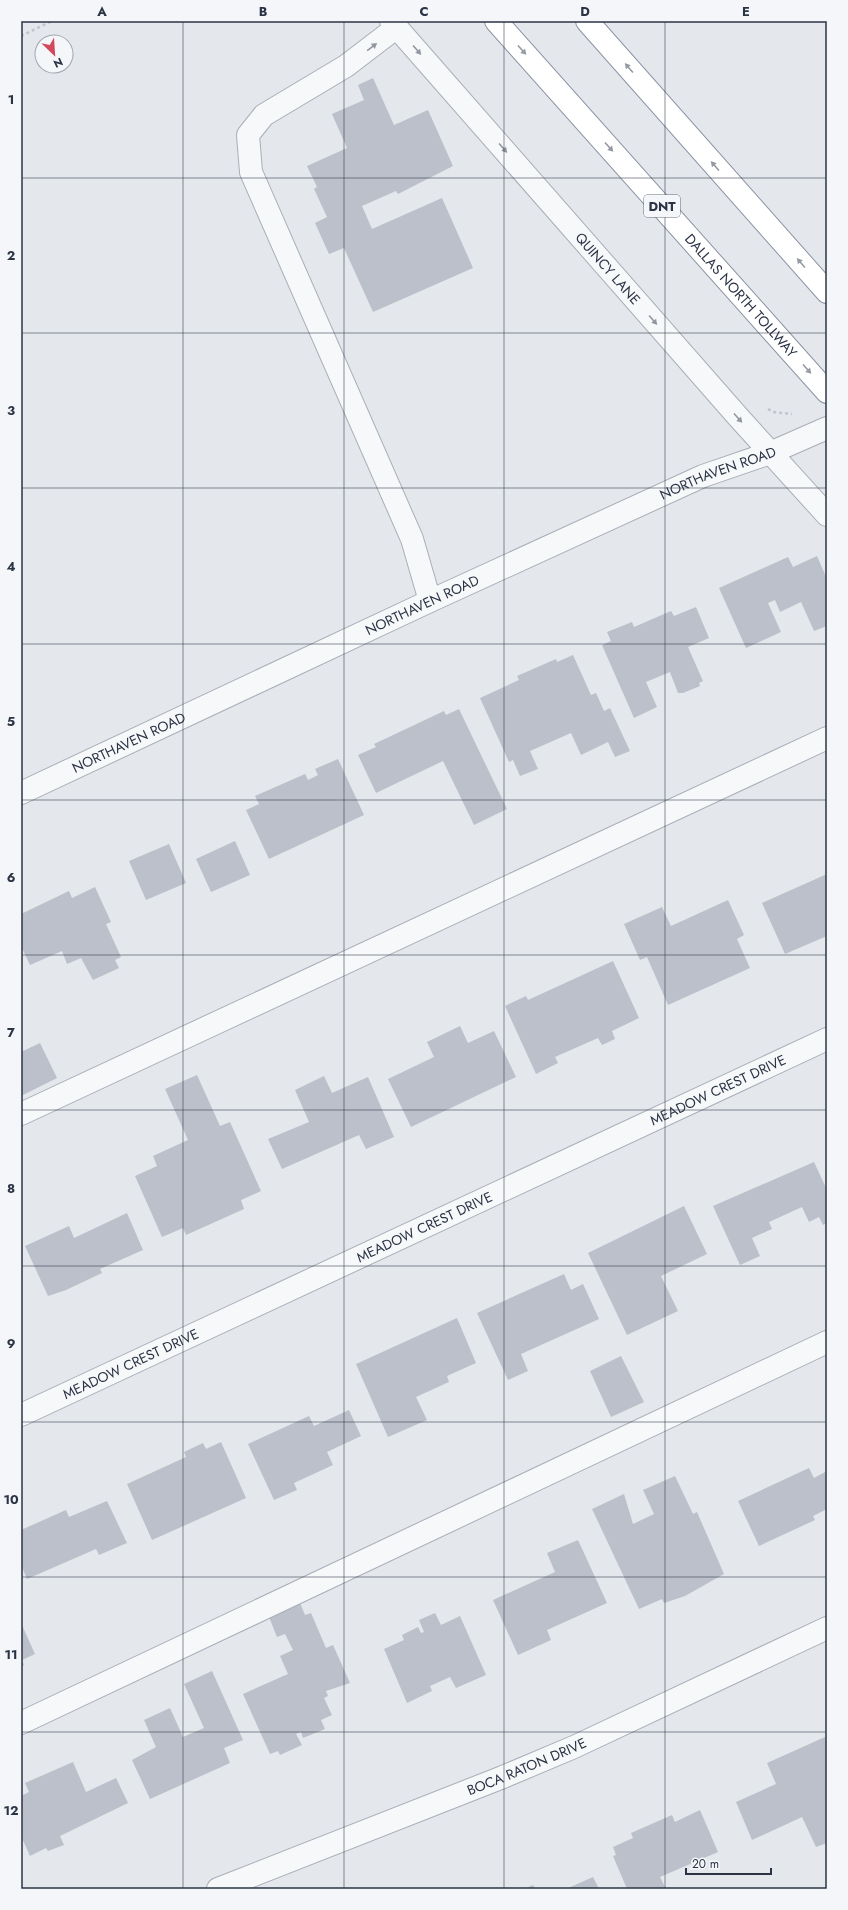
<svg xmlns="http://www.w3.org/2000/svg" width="848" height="1910" font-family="Jost,sans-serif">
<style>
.building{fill:#bbc0ca}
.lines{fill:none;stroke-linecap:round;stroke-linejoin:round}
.minor-casing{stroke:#a9aeb7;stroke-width:24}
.highway-casing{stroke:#8b94a3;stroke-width:24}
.path{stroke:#c2c5cb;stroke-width:2.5;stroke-dasharray:3 3;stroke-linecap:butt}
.minor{stroke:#f7f8fa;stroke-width:22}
.highway{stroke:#fff;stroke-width:22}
.oneway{fill:#9196a0}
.oneway2{fill:#959aa2}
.grid{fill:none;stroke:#2b3445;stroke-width:1;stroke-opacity:0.55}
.labels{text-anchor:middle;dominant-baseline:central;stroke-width:3;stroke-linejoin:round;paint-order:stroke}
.shield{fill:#f4f6f9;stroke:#676e7b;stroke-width:1}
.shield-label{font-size:13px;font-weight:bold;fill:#2b3445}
.street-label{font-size:14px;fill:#2b3445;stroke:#f4f6f9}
.neatline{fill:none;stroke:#2b3445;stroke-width:1.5}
.grid-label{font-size:13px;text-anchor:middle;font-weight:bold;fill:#2b3445}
</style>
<rect width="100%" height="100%" fill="#e4e7ec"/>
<path class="building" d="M373,78l21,47 34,-15 25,56 -55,28 -2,-3 -34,15 10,23 70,-31 31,70 -100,44 -29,-64 -15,6 -14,-31 12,-6 -13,-28 3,-2 -10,-21 40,-18 -15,-34 32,-14 -6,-15z
M817,556l10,23v47l-13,5 -13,-29 -21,10 -5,-12 -7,3 13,29 -35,16 -27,-60 69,-31 5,10z
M696,607l13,31 -21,9 15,34 -4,2 1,3 -17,7h-5l-8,-21 -24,10 11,25 -23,11 -32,-73 9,-4 -4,-9 25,-10 2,5 37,-16 3,5z
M573,655l18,40 5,-2 8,18 6,-3 20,43 -15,6 -7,-15 -27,13 -10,-22 -41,18 8,18 -18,7 -7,-16 -4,2 -29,-64 39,-18 -2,-4 39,-17 1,3z
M459,709l48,100 -33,16 -31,-64 -67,32 -18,-38 18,-8 -2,-3 70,-33 2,4z
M338,759l26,56 -95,44 -23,-49 13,-6 -4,-8 50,-22 3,6 10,-5 -3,-6z
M235,841l15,34 -39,17 -15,-33z
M169,844l17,39 -40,17 -17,-39z
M827,874v62l-42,18 -23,-51z
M95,887l16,35 -5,2 15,33 -6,3 4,8 -26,12 -12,-22 -14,6 -5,-13 -32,14 -9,-19v-32l48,-23 3,7z
M728,900l16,35 -7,4 13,29 -82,37 -21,-48 -7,3 -16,-36 38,-17 9,19z
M613,961l26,57 -27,13 3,8 -13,6 -4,-7 -43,19 3,6 -22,11 -31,-68 21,-10 2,4z
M460,1026l8,17 26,-12 22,46 -105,50 -23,-48 46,-22 -7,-15z
M40,1043l17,35 -36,18v-44z
M197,1075l23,51 10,-4 31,69 -20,9 3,9 -58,26 -3,-7 -21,9 -27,-61 22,-10 -4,-10 35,-16 -23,-51z
M324,1076l8,17 36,-16 26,60 -28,12 -7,-14 -77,34 -14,-30 41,-17 -14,-32z
M814,1162l13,28v33l-4,2 -4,-8 -10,5 -7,-15 -33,15 3,7 -20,9 8,18 -20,9 -27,-59z
M684,1206l23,48 -46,22 17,35 -51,24 -39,-82z
M127,1213l16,37 -43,19 2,4 -36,17 -18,6 -23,-50 44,-20 5,12z
M564,1274l7,16 12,-6 16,35 -78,35 7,17 -20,9 -31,-67z
M457,1318l19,45 -29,13 2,6 -33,15 11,23 -39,17 -32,-73z
M621,1356l23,46 -33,15 -21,-46z
M349,1410l12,26 -34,16 6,13 -39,18 3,7 -23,10 -26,-56 61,-28 5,10z
M221,1442l25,56 -94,42 -25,-56 59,-27 -2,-5 19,-9 3,6z
M809,1468l5,10 13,-7v38l-14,7 2,4 -56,26 -21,-45z
M675,1476l18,38 4,-2 27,62 -39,22 -21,7 -2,-4 -23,10 -47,-100 32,-15 9,30 21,-10 -11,-24z
M107,1501l20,42 -28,12 -3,-6 -69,30 -6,-14v-35l45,-20 3,7z
M578,1540l29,63 -60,27 4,10 -33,15 -25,-55 62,-28 -8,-19z
M300,1603l5,12 6,-2 15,35 7,-3 17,38 -24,8 2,5 -4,2 8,17 -11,5 4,9 -22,9 -2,-6 -5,2 6,11 -22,10 -2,-4 -8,3 -27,-60 45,-20 -8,-18 13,-6 -8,-16 -8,3 -8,-20z
M435,1613l6,12 19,-9 26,59 -30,13 -6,-11 -20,9 2,5 -25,12 -23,-54 20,-9 -2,-5 16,-8 3,6 3,-1 -5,-12z
M21,1623l14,31 -13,6 2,5 -3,2z
M212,1671l31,69 -19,8 6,15 -80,36 -18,-39 24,-13 -12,-27 26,-12 13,29 21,-9 -20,-44z
M825,1737l2,5v101l-11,4 -14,-30 -50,23 -16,-38 40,-18 -9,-21z
M73,1762l13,30 30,-14 12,25 -68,33 4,9 -16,6 -2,-3 -16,8 -9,-20v-40l8,-4 -4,-9z
M700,1810l18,42 -58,25 6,12h-39l-14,-33 3,-1 -3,-8 20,-9 -2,-5 41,-18 3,7z
M593,1877l6,12h-33z
M533,1885l2,4h-11z"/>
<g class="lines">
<g class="minor-casing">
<g id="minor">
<path id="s1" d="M391,21l349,398 87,96"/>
<path d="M397,27l-51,39 -82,49 -16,20 3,37 161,367 18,62"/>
<path id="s2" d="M21,793l409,-192 273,-125 67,-23 57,-25"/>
<path d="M21,1114l806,-376"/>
<path id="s3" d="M21,1415l806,-376"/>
<path d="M21,1723l806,-381"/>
<path id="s4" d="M218,1889l285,-112 71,-30 253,-119"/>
</g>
</g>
<g class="highway-casing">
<g id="highway">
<path id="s5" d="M496,21l331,371"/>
<path d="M587,21l240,271"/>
</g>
</g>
<path class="path" d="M21,36l31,-15
M768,409l5,3 19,2"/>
<use href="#minor" class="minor"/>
<use href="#highway" class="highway"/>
</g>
<defs><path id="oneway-solid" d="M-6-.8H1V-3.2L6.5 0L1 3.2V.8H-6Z"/></defs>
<g class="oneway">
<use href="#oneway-solid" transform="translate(372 47) rotate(-37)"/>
<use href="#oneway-solid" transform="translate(417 50) rotate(49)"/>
<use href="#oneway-solid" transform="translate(503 148) rotate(49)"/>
<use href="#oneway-solid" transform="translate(653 320) rotate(49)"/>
<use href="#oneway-solid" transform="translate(738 418) rotate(48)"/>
</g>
<g class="oneway2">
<use href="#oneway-solid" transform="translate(522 50) rotate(48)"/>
<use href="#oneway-solid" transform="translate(629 68) rotate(-131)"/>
<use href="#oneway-solid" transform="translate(609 147) rotate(48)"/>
<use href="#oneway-solid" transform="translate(715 166) rotate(-131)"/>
<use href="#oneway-solid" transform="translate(801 263) rotate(-131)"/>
<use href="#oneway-solid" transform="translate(807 369) rotate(48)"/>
</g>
<path class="grid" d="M183,21v1868M344,21v1868M504,21v1868M665,21v1868M21,178h806M21,333h806M21,488h806M21,644h806M21,800h806M21,955h806M21,1110h806M21,1266h806M21,1422h806M21,1577h806M21,1732h806"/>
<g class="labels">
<rect class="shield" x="644" y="195" width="36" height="22" rx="3"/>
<g class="shield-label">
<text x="662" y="206">DNT</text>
</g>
<g class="street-label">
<text stroke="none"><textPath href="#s1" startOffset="329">QUINCY LANE</textPath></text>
<text stroke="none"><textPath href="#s5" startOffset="368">DALLAS NORTH TOLLWAY</textPath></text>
<text stroke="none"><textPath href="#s2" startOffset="767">NORTHAVEN ROAD</textPath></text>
<text stroke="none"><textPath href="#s2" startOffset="443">NORTHAVEN ROAD</textPath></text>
<text stroke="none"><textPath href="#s2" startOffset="119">NORTHAVEN ROAD</textPath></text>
<text stroke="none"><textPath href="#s3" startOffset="769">MEADOW CREST DRIVE</textPath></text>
<text stroke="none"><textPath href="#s3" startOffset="445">MEADOW CREST DRIVE</textPath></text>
<text stroke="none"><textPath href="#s3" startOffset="121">MEADOW CREST DRIVE</textPath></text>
<text stroke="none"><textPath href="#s4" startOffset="332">BOCA RATON DRIVE</textPath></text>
</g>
</g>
<rect width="848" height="1910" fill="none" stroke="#f4f6f9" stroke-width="44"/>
<g transform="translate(54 54) rotate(155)"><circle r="19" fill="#f4f6f9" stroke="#a4a8b1"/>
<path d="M0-3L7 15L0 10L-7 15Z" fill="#d1495b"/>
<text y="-6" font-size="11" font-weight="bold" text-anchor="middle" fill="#2b3445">N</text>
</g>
<path d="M686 1868v6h85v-6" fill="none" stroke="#2b3445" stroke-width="2"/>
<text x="692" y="1868" font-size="12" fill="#2b3445" stroke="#f4f6f9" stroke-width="3" paint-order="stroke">20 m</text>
<rect x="22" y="22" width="804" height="1866" class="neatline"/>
<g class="grid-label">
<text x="102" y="16">A</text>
<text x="263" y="16">B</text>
<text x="424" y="16">C</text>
<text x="585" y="16">D</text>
<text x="746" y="16">E</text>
<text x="11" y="104">1</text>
<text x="11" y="260">2</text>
<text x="11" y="415">3</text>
<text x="11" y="571">4</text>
<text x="11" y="726">5</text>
<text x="11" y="882">6</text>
<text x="11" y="1037">7</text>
<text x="11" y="1193">8</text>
<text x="11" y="1348">9</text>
<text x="11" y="1504">10</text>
<text x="11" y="1659">11</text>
<text x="11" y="1815">12</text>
</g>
</svg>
